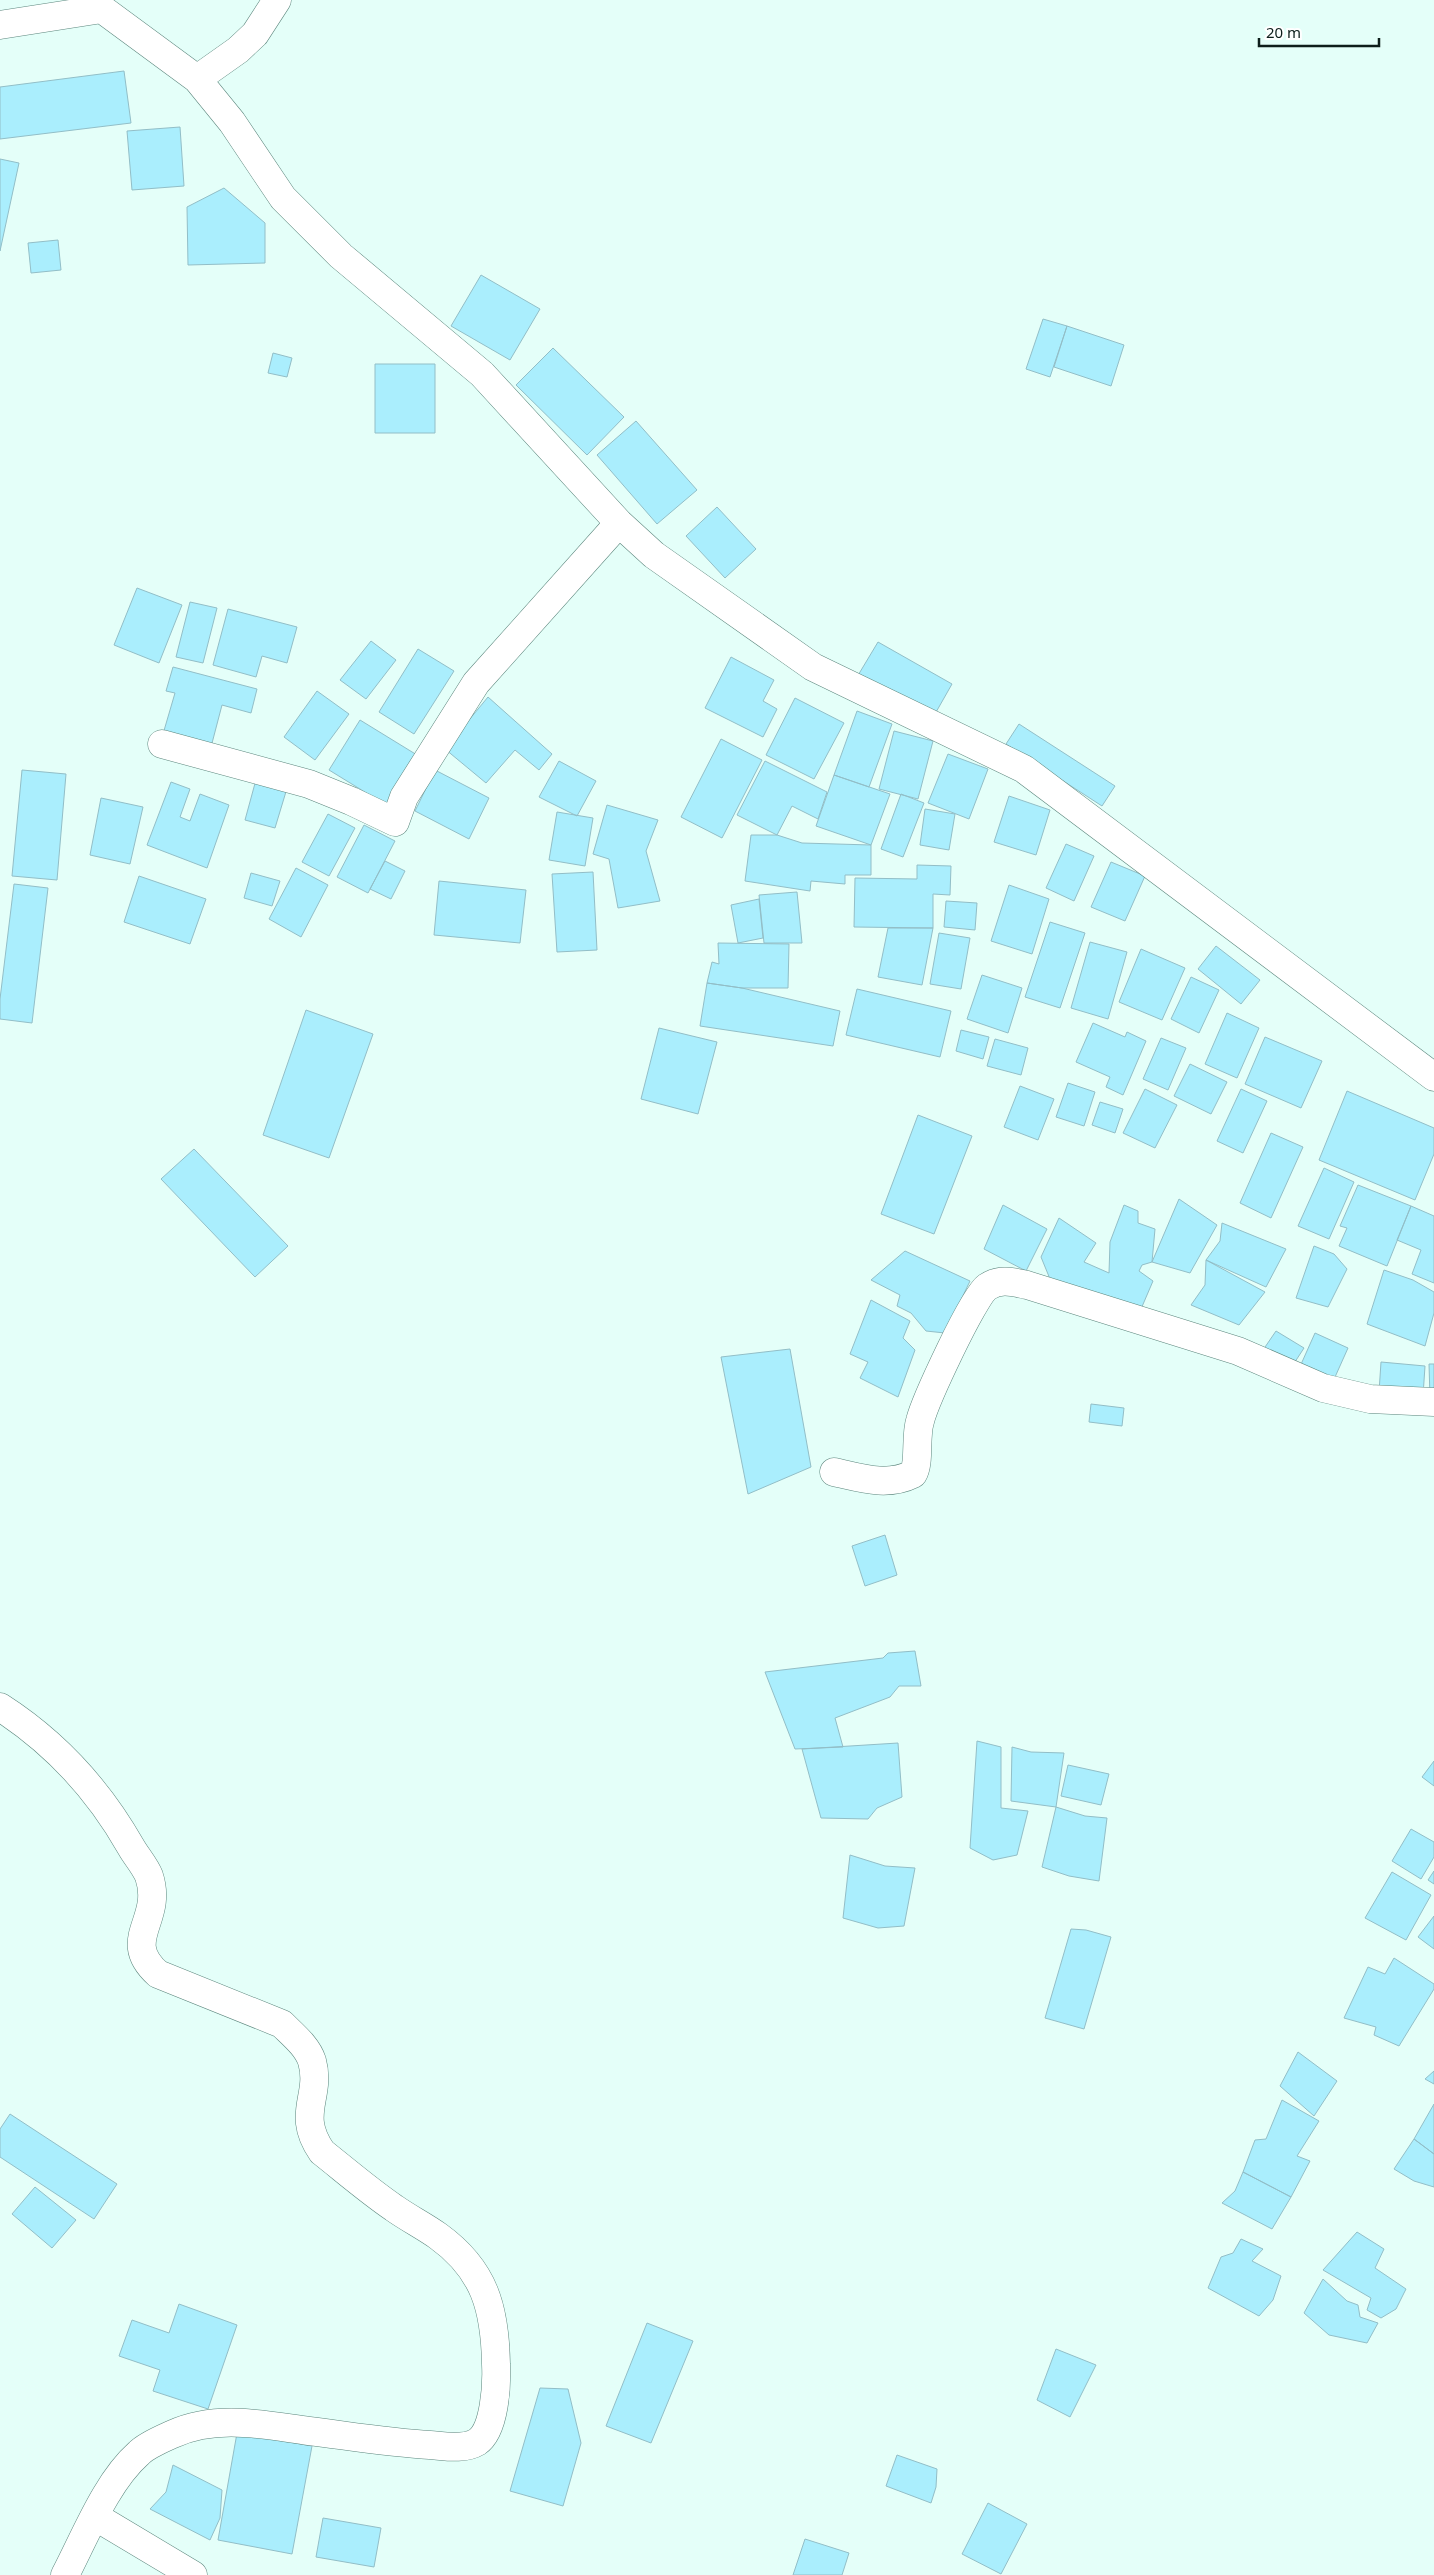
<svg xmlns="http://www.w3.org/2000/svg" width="1434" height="2575" font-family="'Noto Sans',sans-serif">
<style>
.building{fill:#aaeefd;stroke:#92bec7}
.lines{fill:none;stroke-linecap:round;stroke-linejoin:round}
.minor-casing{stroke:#5c867d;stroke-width:29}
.minor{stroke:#fff;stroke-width:28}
</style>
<rect width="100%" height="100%" fill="#e4fff9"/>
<path class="building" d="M124,71l7,52 -131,16v-52z
M180,127l4,59 -52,4 -5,-59z
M0,159l19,4 -19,88z
M224,188l41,35v40l-77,2 -1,-58z
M58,240l3,30 -30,3 -3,-30z
M481,275l59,34 -30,51 -59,-34z
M1043,319l24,7 -17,51 -24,-8z
M1067,326l57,19 -13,41 -57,-19z
M553,348l71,69 -37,38 -71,-70z
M273,353l19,5 -5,19 -19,-4z
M375,364h60v69h-60z
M636,421l61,69 -40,34 -60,-69z
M717,507l39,42 -31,29 -39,-42z
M137,588l45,17 -23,58 -45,-18z
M190,602l27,6 -14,55 -27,-6z
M228,609l69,18 -10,36 -25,-7 -6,21 -43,-12z
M371,641l25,19 -30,39 -26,-19z
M878,642l74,42 -21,37 -74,-44z
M418,649l36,22 -40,63 -35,-22z
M731,657l43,23 -11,21 14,8 -14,28 -58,-29z
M173,667l84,22 -6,24 -29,-8 -11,42 -48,-13 12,-41 -9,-2z
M317,691l32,23 -34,46 -31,-23z
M488,697l64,57 -13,16 -24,-20 -29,33 -41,-34z
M795,698l49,25 -30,56 -48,-24z
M857,711l35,13 -23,63 -35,-12z
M360,720l57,35 -31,50 -57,-35z
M1019,724l96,62 -13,20 -96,-62z
M894,731l39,10 -15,58 -39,-10z
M721,739l41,21 -40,78 -41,-21z
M948,754l40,15 -19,50 -41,-16z
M559,761l37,20 -19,35 -38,-19z
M765,761l62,31 -9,27 -26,-13 -15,29 -40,-20z
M22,770l44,4 -9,106 -45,-4z
M435,770l54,28 -20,41 -54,-28z
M834,775l56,19 -19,51 -55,-19z
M257,776l31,9 -13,43 -30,-8z
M171,782l19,7 -10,28 10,4 10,-27 29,11 -22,63 -60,-23z
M901,794l23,9 -21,54 -22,-8z
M1009,796l41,14 -14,45 -42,-13z
M101,798l42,9 -13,57 -40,-9z
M607,805l51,15 -12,31 14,50 -42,7 -9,-49 -16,-5z
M925,809l30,5 -6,36 -29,-5z
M557,812l36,6 -8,48 -36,-6z
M328,814l27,14 -26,48 -27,-14z
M364,825l31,16 -27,52 -31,-16z
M751,835h26l25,8 69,2v30h-26v9l-34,-3 -1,10 -65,-10z
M1066,844l28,12 -20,45 -28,-13z
M385,861l20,10 -14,28 -21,-10z
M1111,862l34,14 -20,45 -34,-14z
M917,865l34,1 -1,29 -17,-1v34l-79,-1 1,-49 62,1z
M296,868l32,17 -27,52 -32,-18z
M593,872l4,78 -40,2 -5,-78z
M251,873l29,8 -8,25 -28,-8z
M139,876l67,23 -16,45 -66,-22z
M439,881l87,9 -6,53 -86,-8z
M14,884l34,4 -16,135 -32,-4v-20z
M1009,885l40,14 -17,55 -41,-13z
M797,892l5,51h-38l-5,-48z
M759,899l4,39 -25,5 -7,-38z
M946,901l31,2 -2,27 -31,-3z
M1050,922l35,11 -25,75 -35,-11z
M888,928h45l-11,57 -44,-8z
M939,933l31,5 -9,51 -31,-5z
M1090,942l37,10 -19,67 -37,-11z
M718,943l71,1 -1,44h-46l-35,-5 5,-21 7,2z
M1216,946l44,34 -19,24 -43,-35z
M1141,949l44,19 -23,52 -43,-18z
M982,975l40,13 -14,45 -41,-14z
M1191,977l28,13 -20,43 -28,-14z
M707,983l35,5 98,23 -7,35 -133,-20z
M857,989l94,22 -11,46 -94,-22z
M306,1010l67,24 -44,124 -66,-23z
M1227,1013l32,15 -22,50 -32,-14z
M1093,1023l32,14 2,-5 19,9 -23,54 -17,-8 4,-10 -34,-15z
M659,1028l58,14 -19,72 -57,-15z
M961,1030l28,7 -6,22 -27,-8z
M1265,1037l57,24 -21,47 -56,-24z
M1161,1038l25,10 -18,42 -25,-11z
M995,1039l33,9 -7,27 -34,-9z
M1190,1064l37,18 -16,32 -37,-18z
M1068,1083l27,9 -11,34 -28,-9z
M1020,1086l34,13 -16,41 -34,-13z
M1145,1089l32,16 -22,43 -32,-15z
M1241,1089l26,12 -24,52 -26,-12z
M1347,1091l87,37v26l-19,46 -96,-40z
M1100,1102l23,7 -8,24 -23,-8z
M918,1115l54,21 -38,98 -53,-20z
M1271,1133l32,14 -32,71 -31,-15z
M194,1149l94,97 -33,31 -94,-98z
M1324,1168l30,14 -25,57 -31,-13z
M1358,1185l53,21 -24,60 -48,-20 8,-18 -7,-2z
M1179,1199l38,26 -27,48 -38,-11z
M1003,1205l44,24 -21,42 -42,-22z
M1124,1205l14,6v12l17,6 -3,33 -10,3 -3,6 14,10 -12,28 -91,-30 -9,-22 18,-39 37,25 -12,19 25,11 1,-31z
M1411,1206l23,10v67l-22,-9 9,-24 -24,-10z
M1222,1223l64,26 -20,38 -60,-27 14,-19z
M1314,1246l20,8 13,15 -19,38 -32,-9z
M905,1251l65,30 -25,52 -19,-2 -15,-18 -14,-7 3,-11 -29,-15z
M1206,1260l59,32 -26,33 -48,-20 14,-20z
M1384,1270l29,10 21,12v21l-9,33 -58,-22z
M871,1300l39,21 -7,17 12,12 -17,47 -38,-19 8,-16 -18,-8z
M1276,1331l28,17 -13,20 -28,-18z
M1315,1333l33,15 -17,38 -33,-15z
M790,1349l21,118 -63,27 -27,-137z
M1381,1362l44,4 -2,30 -44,-4z
M1429,1364h5v34h-4z
M1091,1404l33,4 -2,18 -33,-4z
M885,1535l12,40 -32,11 -13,-40z
M915,1651l6,35h-22l-9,11 -55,21 8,29 -48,2 -30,-77 118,-14 5,-5z
M977,1741l24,6v61l27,3 -11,44 -24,5 -23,-12z
M898,1743l4,54 -25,11 -9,11 -47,-1 -19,-69z
M1012,1747l19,5 33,1 -8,54 -45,-6z
M1434,1761v25l-12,-9z
M1068,1765l41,9 -8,31 -40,-9z
M1056,1807l29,9 22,2 -8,63 -30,-5 -27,-9z
M1411,1829l23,13v15l-13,22 -29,-18z
M850,1855l35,11 30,2 -11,58 -26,2 -35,-10z
M1434,1871v13l-6,-4z
M1392,1872l39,23 -25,45 -41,-22z
M1434,1916v33l-16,-12z
M1071,1929l15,1 25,7 -27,92 -39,-11z
M1394,1958l40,26v5l-35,57 -25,-11 2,-8 -32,-9 24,-51 17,7z
M1298,2052l39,29 -23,35 -34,-30z
M1434,2071v13l-9,-5z
M1282,2100l37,21 -22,35 13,5 -19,36 -48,-25 12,-32 11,-1z
M1434,2104v50l-20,-15z
M10,2114l107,70 -23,35 -94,-62v-28z
M1414,2139l20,15v33l-20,-6 -20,-12z
M1243,2172l48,25 -19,32 -50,-26 13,-12z
M35,2187l41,33 -24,28 -40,-34z
M1357,2232l27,17 -9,19 31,21 -10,20 -15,9 -14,-8 4,-12 -48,-28z
M1241,2239l22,10 -11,12 29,15 -8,24 -14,16 -51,-28 13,-31 12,-4z
M1323,2279l24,22 11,4 2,12 18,6 -11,20 -38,-8 -25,-22z
M179,2304l58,21 -29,84 -55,-18 7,-21 -41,-14 13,-36 37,13z
M647,2323l46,18 -42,102 -45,-17z
M1056,2349l40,16 -26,52 -33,-17z
M540,2388l28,1 13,54 -18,63 -53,-15z
M237,2433l75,13 -20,108 -74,-14z
M897,2455l40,14 -1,18 -5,16 -45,-17z
M173,2465l49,25 -2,28 -10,22 -60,-31 16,-17z
M988,2503l39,21 -26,50 -39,-20z
M323,2518l58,10 -7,39 -58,-10z
M805,2539l44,14 -7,22h-49z"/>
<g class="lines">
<g class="minor-casing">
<path id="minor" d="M0,25l102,-16 95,70 35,43 51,76 58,58 141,118 137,149 35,32 159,112 211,102 410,308
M197,79l41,-29 17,-16 22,-34
M162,744l147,40 42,17 44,21 9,-25 72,-114 143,-160
M834,1472c27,6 53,15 79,2 7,-11 2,-37 7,-53 5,-20 53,-124 67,-134 13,-9 26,-5 40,-2l211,66 85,37 47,11 64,3
M0,1707c56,36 98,82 131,140 5,9 14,19 18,29 15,45 -30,63 9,98l124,50c11,11 25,22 30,37 10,36 -17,52 10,91 24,19 47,39 72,56 14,10 30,18 44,28 47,34 57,73 58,128 1,20 -1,66 -19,78 -13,8 -33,4 -47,3 -40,-2 -81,-9 -121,-14 -45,-6 -92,-17 -136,3 -11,5 -26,11 -34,19 -33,29 -54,84 -74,122
M96,2517l97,58"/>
</g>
<use href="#minor" class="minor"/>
</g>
<path d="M1259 38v8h120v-8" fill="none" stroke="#0d1e1b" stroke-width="2.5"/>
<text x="1266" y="38" font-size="15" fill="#0d1e1b" stroke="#ffffff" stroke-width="4" paint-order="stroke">20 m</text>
</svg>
